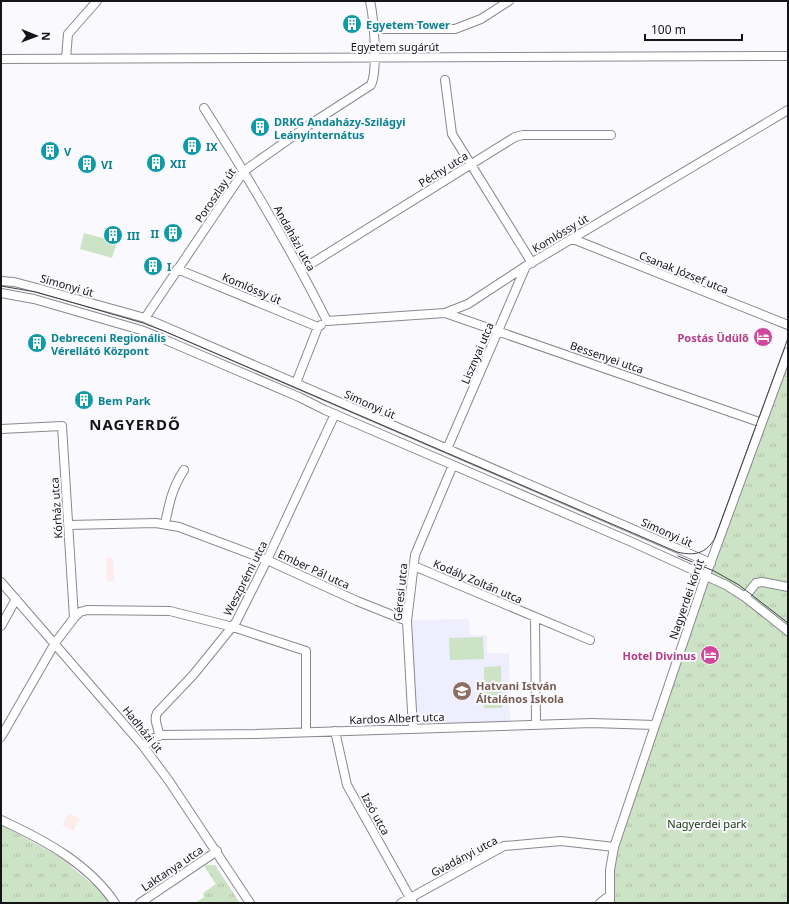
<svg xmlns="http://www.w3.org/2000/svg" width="789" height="904" font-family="'Noto Sans',sans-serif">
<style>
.built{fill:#eef}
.industrial{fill:#fdecea}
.park{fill:url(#park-tufts)}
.pitch{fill:#cce3c6}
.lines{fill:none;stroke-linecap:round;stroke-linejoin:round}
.minor-casing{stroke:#888891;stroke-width:10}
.minor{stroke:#fff;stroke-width:8}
.tram{stroke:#434346;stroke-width:1}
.labels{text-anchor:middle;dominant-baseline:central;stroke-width:4;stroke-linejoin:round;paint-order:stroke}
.culture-label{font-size:11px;font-weight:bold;fill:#0d838f;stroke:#fafafe;text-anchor:start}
.street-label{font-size:11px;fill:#151518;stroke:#fafafe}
.hotel-label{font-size:11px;font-weight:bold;fill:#b23c85;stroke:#fafafe;text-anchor:end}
.education-label{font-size:11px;font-weight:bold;fill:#785e54;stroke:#fafafe;text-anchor:start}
.park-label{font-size:11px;fill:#14360c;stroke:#fafafe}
.district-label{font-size:15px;font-weight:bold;letter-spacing:1px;fill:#151518;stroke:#fafafe}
</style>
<defs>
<pattern id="park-tufts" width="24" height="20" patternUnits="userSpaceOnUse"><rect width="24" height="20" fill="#cce3c6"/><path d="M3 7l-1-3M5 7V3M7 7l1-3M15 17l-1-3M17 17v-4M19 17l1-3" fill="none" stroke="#aec2a9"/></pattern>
</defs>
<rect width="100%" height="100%" fill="#fafafe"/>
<path class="built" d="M469,619l1,16h17v18h22l1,70 -94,2 -4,-105z"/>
<path class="industrial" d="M106,558h7l1,23h-7z
M69,813l11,6 -7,12 -11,-6z"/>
<path class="park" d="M788,352v551h-178l4,-56z
M3,826l57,31 39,33 10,13h-108v-75z
M206,865h9l25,38h-45l9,-6 -1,-4 13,-9 -12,-18z"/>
<path class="pitch" d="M84,233l33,9 -5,16 -32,-9z
M483,637l1,22 -34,1 -1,-22z
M501,666l1,42h-18v-41z"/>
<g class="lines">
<g class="minor-casing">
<path id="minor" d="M373,29h82l26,-10 28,-18
M66,58l2,-24 29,-33
M1,59l787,-3
M445,80l7,54 80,129
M204,108c44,69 86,139 123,213
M573,239l215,86
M177,269l141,58
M301,270l214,-133 8,-2h88
M1,281l13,1 23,6 108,30 566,245
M1,293l33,6 107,31 20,8 138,59 26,13 309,133 92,42 19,12 43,34
M445,313l317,110
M145,318l99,-147 65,-46 62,-40c7,-15 3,-66 -1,-84
M327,321l118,-8 23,-9 58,-38 262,-156
M296,383l22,-56 3,-2
M1,429l61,-3 12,192 -19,25 -54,94
M447,449l79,-183
M165,524c4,-20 7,-36 19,-54
M69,525l87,-2 23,4 88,33 90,41 50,20
M414,566l176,74
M1,582l142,164 26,35 81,122
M745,597l11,-14 6,-1 26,5
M535,617l1,108
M74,618l6,-6 7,-2 83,1 63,16 73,24v81
M1,626l15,-27
M413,729l-6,-108 8,-66 38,-90
M335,731l12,54 66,118
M159,736c0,-9 -6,-15 -2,-23l37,-39 42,-52 31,-62 68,-146
M143,746l11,-8 6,-3 95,-1 337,-11 63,2
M1,820c43,20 87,43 114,83
M140,903l77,-52
M401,903l103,-57 57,-5 53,6
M600,903l9,-7
M610,903v-33l4,-23 92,-272 82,-223"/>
</g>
<use href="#minor" class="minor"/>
<path class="tram" d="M1,286l35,6 107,31 21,8 513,221c17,4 29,2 38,-14l73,-200
M678,556l36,15 25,14 49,38"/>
</g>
<defs>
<g id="building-disc" transform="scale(1)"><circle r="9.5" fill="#0f9aa8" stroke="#fafafe"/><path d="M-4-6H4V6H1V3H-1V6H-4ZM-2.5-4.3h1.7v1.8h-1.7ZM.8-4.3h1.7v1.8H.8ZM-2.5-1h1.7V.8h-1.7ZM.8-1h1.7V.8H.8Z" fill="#fff"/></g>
<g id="hotel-disc" transform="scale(1)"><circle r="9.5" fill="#d1479c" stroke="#fafafe"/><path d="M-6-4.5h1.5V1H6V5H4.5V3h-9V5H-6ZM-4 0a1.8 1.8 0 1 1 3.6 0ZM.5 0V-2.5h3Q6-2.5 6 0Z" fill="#fff"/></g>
<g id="school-disc" transform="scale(1)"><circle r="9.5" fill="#8d6e63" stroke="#fafafe"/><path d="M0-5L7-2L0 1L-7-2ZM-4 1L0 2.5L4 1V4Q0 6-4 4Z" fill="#fff"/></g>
</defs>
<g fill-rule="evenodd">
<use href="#building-disc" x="352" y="24"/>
<use href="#building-disc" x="260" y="127"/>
<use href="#building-disc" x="192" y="146"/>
<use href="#building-disc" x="50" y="151"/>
<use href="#building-disc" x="156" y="163"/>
<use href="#building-disc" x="87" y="164"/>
<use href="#building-disc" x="173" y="233"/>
<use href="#building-disc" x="113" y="235"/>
<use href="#building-disc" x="153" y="266"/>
<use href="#hotel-disc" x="763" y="337"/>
<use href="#building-disc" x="37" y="343"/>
<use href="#building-disc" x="84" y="400"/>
<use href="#hotel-disc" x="710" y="655"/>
<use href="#school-disc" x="462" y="691"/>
</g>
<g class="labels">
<g class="culture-label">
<text x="366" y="24">Egyetem Tower</text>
<text x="274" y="121">DRKG Andaházy-Szilágyi<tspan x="274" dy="13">Leányinternátus</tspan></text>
<text x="206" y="146">IX</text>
<text x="64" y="151">V</text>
<text x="170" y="163">XII</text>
<text x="101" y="164">VI</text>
<text x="159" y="233" text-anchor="end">II</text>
<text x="127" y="235">III</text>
<text x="167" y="266">I</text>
<text x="51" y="337">Debreceni Regionális<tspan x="51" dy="13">Vérellátó Központ</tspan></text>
<text x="98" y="400">Bem Park</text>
</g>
<g class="street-label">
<text x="395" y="46">Egyetem sugárút</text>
<text transform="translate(443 169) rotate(-32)">Péchy utca</text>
<text transform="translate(215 195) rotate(-56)">Poroszlay út</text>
<text transform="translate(560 233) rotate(-31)">Komlóssy út</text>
<text transform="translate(295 238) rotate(61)">Andaházi utca</text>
<text transform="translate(684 272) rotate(22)">Csanak József utca</text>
<text transform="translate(67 285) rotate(16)">Simonyi út</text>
<text transform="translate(252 288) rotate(23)">Komlóssy út</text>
<text transform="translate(477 353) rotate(-67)">Lisznyai utca</text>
<text transform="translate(607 357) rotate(19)">Bessenyei utca</text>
<text transform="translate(370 404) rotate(24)">Simonyi út</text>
<text transform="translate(56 508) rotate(-94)">Kórház utca</text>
<text transform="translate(667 532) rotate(24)">Simonyi út</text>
<text transform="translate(314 569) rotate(25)">Ember Pál utca</text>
<text transform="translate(245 578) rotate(-63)">Weszprémi utca</text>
<text transform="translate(478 581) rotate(23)">Kodály Zoltán utca</text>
<text transform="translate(400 592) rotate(-84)">Géresi utca</text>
<text transform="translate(686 599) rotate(-71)">Nagyerdei körút</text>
<text transform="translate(397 718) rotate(-2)">Kardos Albert utca</text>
<text transform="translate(143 729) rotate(51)">Hadházi út</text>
<text transform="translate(376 814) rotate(61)">Izsó utca</text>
<text transform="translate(464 856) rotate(-28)">Gvadányi utca</text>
<text transform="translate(172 868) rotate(-34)">Laktanya utca</text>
</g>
<g class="hotel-label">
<text x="749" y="337">Postás Üdülő</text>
<text x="696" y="655">Hotel Divinus</text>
</g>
<g class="education-label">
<text x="476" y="685">Hatvani István<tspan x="476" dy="13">Általános Iskola</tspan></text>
</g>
<g class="park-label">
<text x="707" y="823">Nagyerdei park</text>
</g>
<g class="district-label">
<text x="135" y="424">NAGYERDŐ</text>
</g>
</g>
<rect width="789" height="904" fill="none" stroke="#151518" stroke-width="4"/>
<g transform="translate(36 36) rotate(91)" stroke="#fafafe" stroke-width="3" paint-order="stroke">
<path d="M0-3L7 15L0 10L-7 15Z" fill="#151518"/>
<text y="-6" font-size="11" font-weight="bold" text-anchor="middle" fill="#151518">N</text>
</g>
<path d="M645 34v6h97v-6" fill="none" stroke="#151518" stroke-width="2"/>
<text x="651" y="34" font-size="12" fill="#151518" stroke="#fafafe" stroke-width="3" paint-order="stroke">100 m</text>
</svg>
